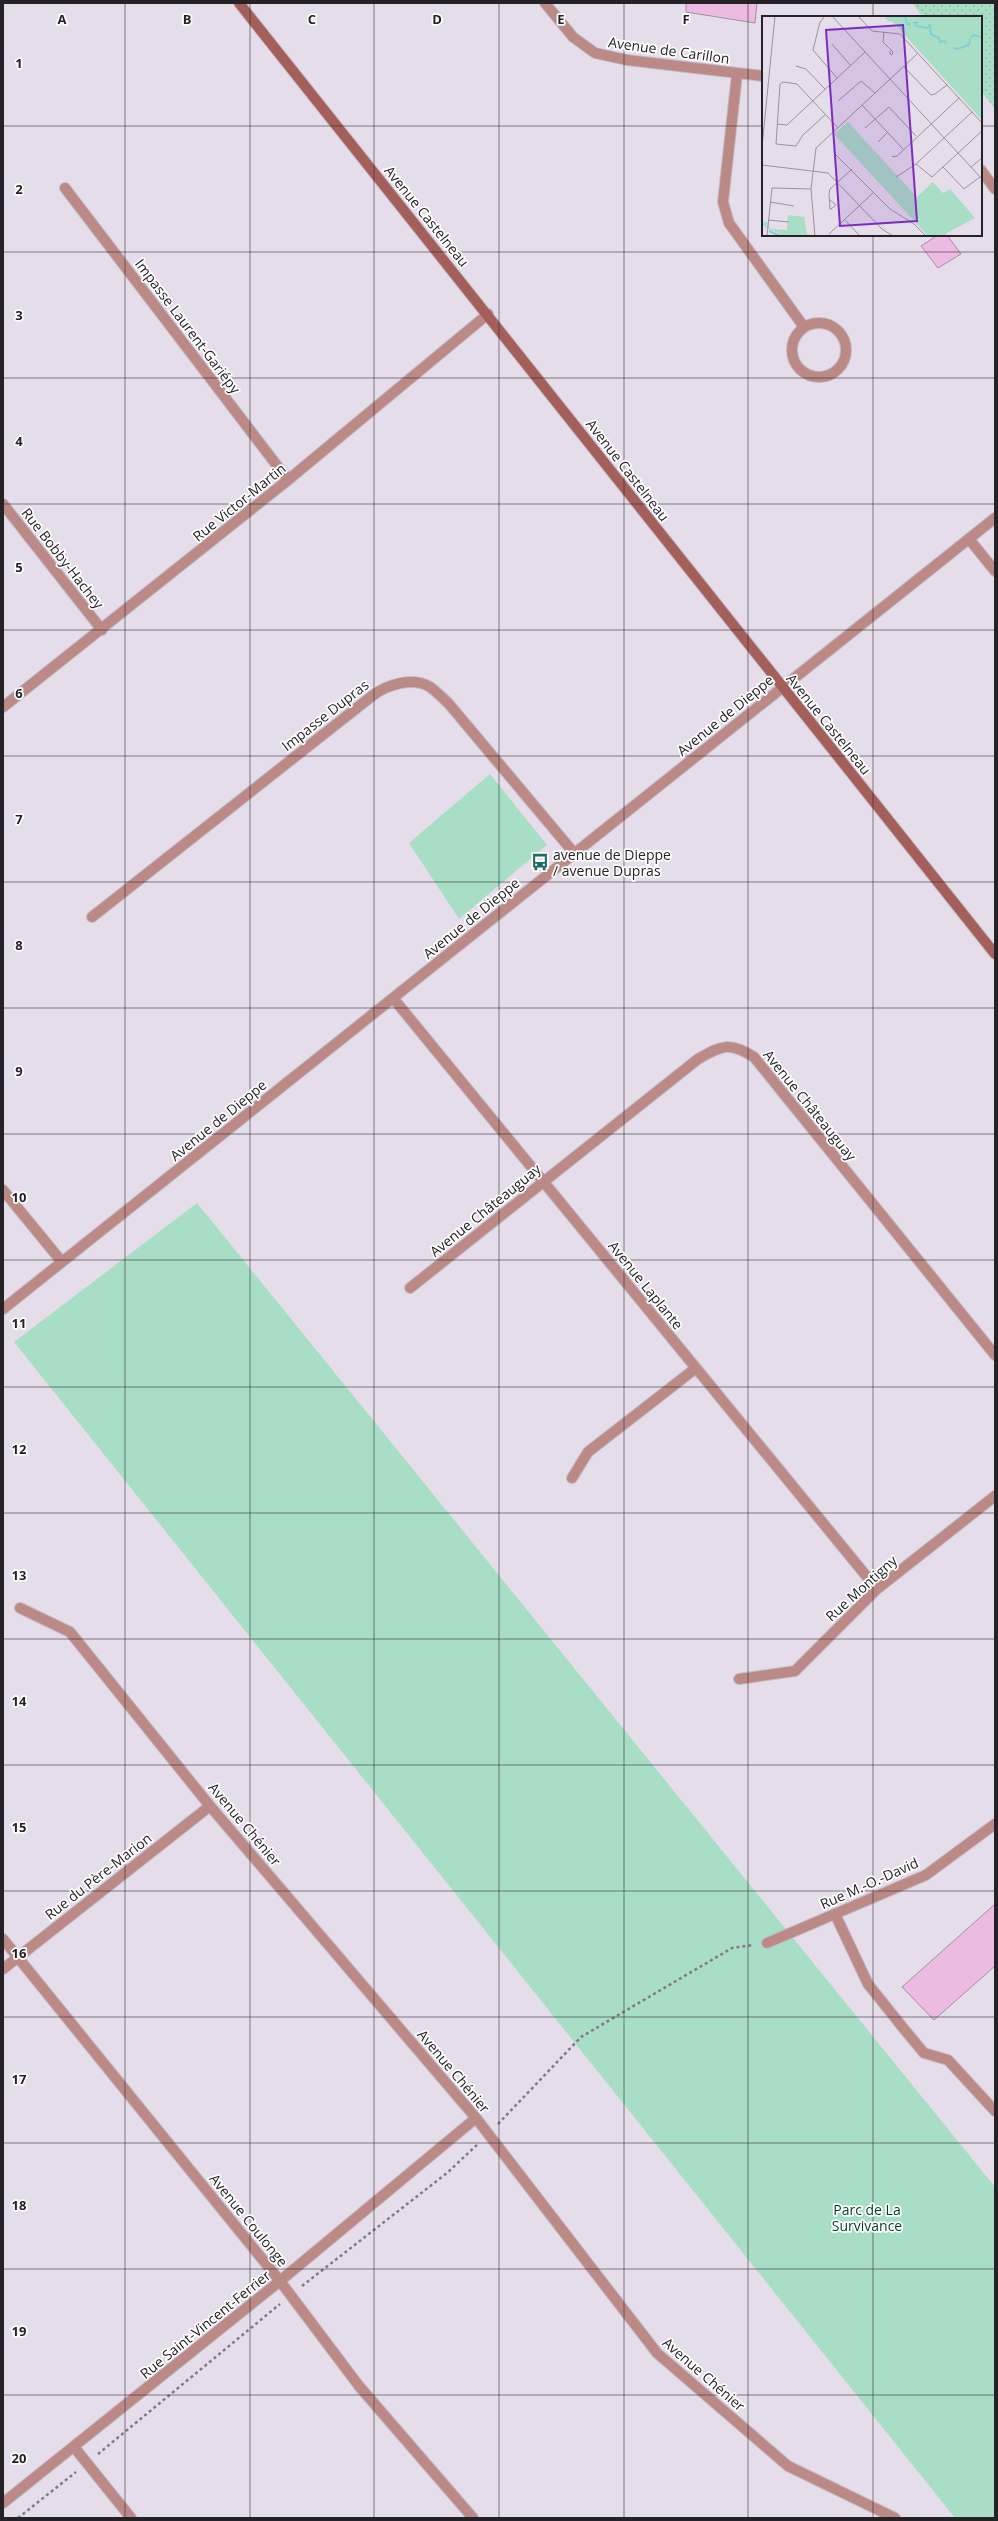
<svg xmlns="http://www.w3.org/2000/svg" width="998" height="2521" font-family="'Open Sans',sans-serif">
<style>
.grass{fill:url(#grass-dots)}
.park{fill:#a8dec5}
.building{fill:#ecbbe2;stroke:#9f929c}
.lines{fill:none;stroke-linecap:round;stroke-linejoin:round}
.lane-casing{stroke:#c3bbc7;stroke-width:12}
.street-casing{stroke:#c3bbc7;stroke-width:12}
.secondary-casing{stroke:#c3bbc7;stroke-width:12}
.path{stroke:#807a83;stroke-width:2.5;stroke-dasharray:3 3;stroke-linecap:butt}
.lane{stroke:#bc8a86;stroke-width:10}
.street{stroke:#bc8a86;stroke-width:10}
.secondary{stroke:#a55f5b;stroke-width:10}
.grid{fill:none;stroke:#252227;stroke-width:1;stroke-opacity:0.55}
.labels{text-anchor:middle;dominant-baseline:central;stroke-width:3.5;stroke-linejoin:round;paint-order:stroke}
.street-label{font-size:14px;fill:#252227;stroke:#fff}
.poi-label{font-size:14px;fill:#252227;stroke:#fff;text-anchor:start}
.park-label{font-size:14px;fill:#033a28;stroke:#fff}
.inset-river{fill:none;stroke:#83d0d2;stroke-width:2}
.inset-road{fill:none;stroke:#99929c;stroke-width:1}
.view{fill:#7b2cbf;fill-opacity:0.15;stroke:#7b2cbf;stroke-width:2}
.inset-edge{fill:none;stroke:#252227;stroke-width:2}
.grid-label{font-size:13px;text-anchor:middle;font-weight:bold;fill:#252227;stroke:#fff;stroke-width:3.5;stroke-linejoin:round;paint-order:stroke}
</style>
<defs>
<pattern id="grass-dots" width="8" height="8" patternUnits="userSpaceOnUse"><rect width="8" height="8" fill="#a8dec5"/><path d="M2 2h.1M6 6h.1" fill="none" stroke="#90bea9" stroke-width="1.8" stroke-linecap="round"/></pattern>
</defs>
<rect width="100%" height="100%" fill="#e6ddea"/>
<path class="grass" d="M912,3h83v106l-14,-18v-74h-58z"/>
<path class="park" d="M490,774l57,71 -88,74 -50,-76z
M197,1203l798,984v331h-40l-941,-1176z"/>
<path class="building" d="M686,3h71l-2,20 -69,-11z
M938,235h9l14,19 -23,14 -17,-22z
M995,1904v62l-61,54 -32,-33z"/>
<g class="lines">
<g class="lane-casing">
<path id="lane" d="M835,1914l33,70 36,45 20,24 24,7 47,51"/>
</g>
<g class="street-casing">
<path id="street" d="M545,3l28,34 22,16 32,7 136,16
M737,74l-14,128 6,21 75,104
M981,170l14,19
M65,188l223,292
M792 350a27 27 0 1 1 54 0a27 27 0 1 1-54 0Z
M3,504l99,126
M969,539l26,32
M3,707l285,-227 200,-166
M92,917l280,-221c14,-11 41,-20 58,-9 7,5 13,11 19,17l125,149
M393,998l484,591
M3,1190l59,72
M410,1288l288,-229c24,-14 32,-17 56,-2l241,298
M3,1309l992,-791
M572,1478l16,-26 108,-84
M20,1608l50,24 140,174 266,312 181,235 131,113 107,52
M739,1679l56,-8 82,-82 118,-93
M3,1939l277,342 79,105 114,132
M767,1943l159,-68 69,-51
M3,1969l207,-163
M74,2447l57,71
M3,2503l277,-222 196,-163"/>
</g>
<g class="secondary-casing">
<path id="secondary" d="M239,3l756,951"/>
</g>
<path class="path" d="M498,2124l83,-87 151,-89 21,-3
M302,2286l145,-113 32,-30
M98,2454l182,-150
M18,2518l58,-46"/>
<use href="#lane" class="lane"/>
<use href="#street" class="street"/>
<use href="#secondary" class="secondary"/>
</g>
<path class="grid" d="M125,3v2515M250,3v2515M374,3v2515M499,3v2515M624,3v2515M748,3v2515M873,3v14M3,126h760M981,126h14M873,235v2283M3,252h992M3,378h992M3,504h992M3,630h992M3,756h992M3,882h992M3,1008h992M3,1134h992M3,1260h992M3,1387h992M3,1513h992M3,1639h992M3,1765h992M3,1891h992M3,2017h992M3,2143h992M3,2269h992M3,2395h992"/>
<defs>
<g id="bus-bare" transform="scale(1.38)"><path d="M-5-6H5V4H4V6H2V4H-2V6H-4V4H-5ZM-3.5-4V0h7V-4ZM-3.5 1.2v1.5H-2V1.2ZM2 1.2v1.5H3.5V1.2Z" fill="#1d6964" stroke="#fff" stroke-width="2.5" paint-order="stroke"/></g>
</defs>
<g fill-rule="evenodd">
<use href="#bus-bare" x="540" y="862"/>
</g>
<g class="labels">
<g class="street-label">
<text transform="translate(669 50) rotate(8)">Avenue de Carillon</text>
<text transform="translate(427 216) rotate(51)">Avenue Castelneau</text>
<text transform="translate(188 326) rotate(53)">Impasse Laurent-Gariépy</text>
<text transform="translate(628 470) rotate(52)">Avenue Castelneau</text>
<text transform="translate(239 502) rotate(-39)">Rue Victor-Martin</text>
<text transform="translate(63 558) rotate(52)">Rue Bobby-Hachey</text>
<text transform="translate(325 715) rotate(-38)">Impasse Dupras</text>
<text transform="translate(725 715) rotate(-39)">Avenue de Dieppe</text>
<text transform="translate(829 724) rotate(51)">Avenue Castelneau</text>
<text transform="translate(471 918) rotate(-39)">Avenue de Dieppe</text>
<text transform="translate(810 1105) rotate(51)">Avenue Châteauguay</text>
<text transform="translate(218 1120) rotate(-39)">Avenue de Dieppe</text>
<text transform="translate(485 1210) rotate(-39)">Avenue Châteauguay</text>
<text transform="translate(646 1285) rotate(51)">Avenue Laplante</text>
<text transform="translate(861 1588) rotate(-42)">Rue Montigny</text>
<text transform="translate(245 1824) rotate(50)">Avenue Chénier</text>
<text transform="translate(98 1876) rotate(-38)">Rue du Père-Marion</text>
<text transform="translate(869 1883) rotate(-24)">Rue M.-O.-David</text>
<text transform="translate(454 2071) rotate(50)">Avenue Chénier</text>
<text transform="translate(249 2220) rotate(51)">Avenue Coulonge</text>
<text transform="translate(205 2324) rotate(-39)">Rue Saint-Vincent-Ferrier</text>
<text transform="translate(704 2374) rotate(41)">Avenue Chénier</text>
</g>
<g class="poi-label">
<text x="553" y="854">avenue de Dieppe<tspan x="553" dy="16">/ avenue Dupras</tspan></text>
</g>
<g class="park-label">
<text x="867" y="2209">Parc de La<tspan x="867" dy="16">Survivance</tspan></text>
</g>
</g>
<g transform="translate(762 16)">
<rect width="220" height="220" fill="#e6ddea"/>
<path d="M121,0h95l4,4v100l-89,-98 -5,-1z" fill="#a8dec5"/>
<path d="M86,106l69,75 16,-15 10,11 7,-4 25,29 -30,16 1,2h-18l-94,-102zM26,199l16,2 3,17 7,2h-31l-21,-11v-3h6l-1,4 5,3 15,1z" fill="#a8dec5"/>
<path class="inset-river" d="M143,0l2,8h4M151,7l4,-1 -1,4 11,2 3,-3 1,9 8,4 1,4 5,-1 1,3M209,22l2,-3 9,2M191,32l4,1 12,-4 1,-6M7,215l11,5"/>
<path class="inset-road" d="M63,0l-5,6 -7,28 24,28M70,0l150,163M96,0l14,15 28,3 82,89M122,16l-1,10 10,10 -1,3 -2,-1v-3M70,28l19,22M34,50l10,3 19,20M142,51l27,28 4,-1 12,-9M76,85l23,-20 14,12M100,89l41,44M63,99l-22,20 -7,11 -20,-2 4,-60 3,-2 14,2 41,44M15,108l10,1 78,-73M103,112l24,-21 27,29M116,126l9,-9M0,131l13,-131M74,139l54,54 24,15 12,12M130,141l5,-1 62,-58M154,148l16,13 50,-46M0,149l66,8 54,56 11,7M181,151l21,22 16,-12M209,151l11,-9M134,161l20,-13 56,-52M67,183l7,6 -5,4h-1l-1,-15 1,-5 22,-20M8,186l24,4M6,204l21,2M83,204l15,16M67,218l45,-42M5,220l5,-48 39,1M53,220l-4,-47 5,-41 101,-94"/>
<path class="view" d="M141,9l14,196 -77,5 -14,-196z"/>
<rect width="220" height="220" class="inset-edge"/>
</g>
<g class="grid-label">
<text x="62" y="24">A</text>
<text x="187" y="24">B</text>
<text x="312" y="24">C</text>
<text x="437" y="24">D</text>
<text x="561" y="24">E</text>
<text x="686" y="24">F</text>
<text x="19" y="68">1</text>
<text x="19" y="194">2</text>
<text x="19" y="320">3</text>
<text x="19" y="446">4</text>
<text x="19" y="572">5</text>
<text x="19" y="698">6</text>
<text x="19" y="824">7</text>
<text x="19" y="950">8</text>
<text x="19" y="1076">9</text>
<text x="19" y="1202">10</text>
<text x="19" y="1328">11</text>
<text x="19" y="1454">12</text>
<text x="19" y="1580">13</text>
<text x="19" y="1706">14</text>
<text x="19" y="1832">15</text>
<text x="19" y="1958">16</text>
<text x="19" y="2084">17</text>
<text x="19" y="2210">18</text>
<text x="19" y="2336">19</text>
<text x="19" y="2463">20</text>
</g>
<rect width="998" height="2521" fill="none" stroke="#252227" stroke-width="8"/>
</svg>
